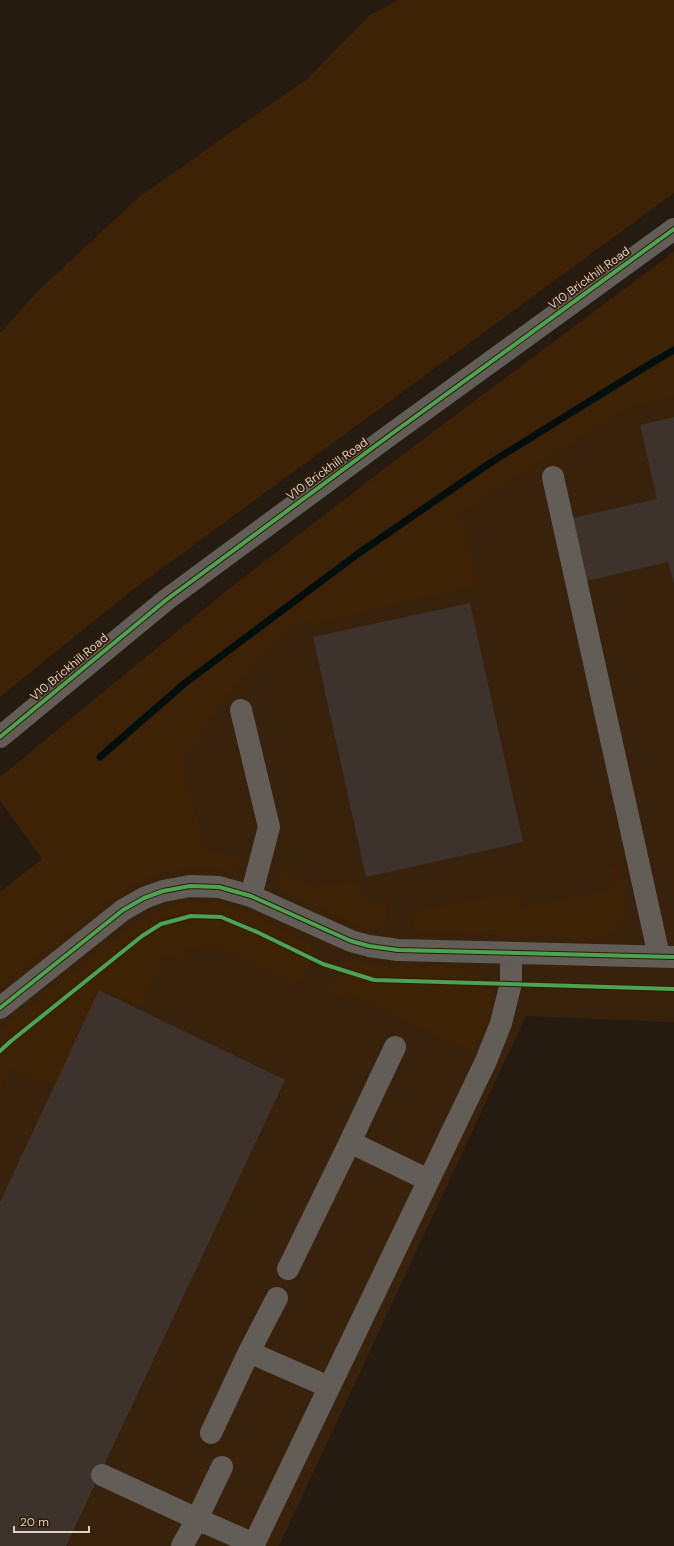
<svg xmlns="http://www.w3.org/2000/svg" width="674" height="1546" font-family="'DM Sans',sans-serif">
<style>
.built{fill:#39220b}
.green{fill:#3d2205}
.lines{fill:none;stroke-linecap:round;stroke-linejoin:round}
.stream{stroke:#030f0f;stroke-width:7}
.building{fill:#3d332c}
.minor{stroke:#635d57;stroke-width:22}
.cycleway-casing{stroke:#2f1b08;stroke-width:6}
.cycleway{stroke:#4ca352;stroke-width:4}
.labels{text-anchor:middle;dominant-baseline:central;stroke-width:3.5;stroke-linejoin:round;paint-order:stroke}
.street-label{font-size:12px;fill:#ded0c5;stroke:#2f1b08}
</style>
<rect width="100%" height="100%" fill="#261b11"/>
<path class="built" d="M674,252v770l-148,-6 -247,530h-279v-654l42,-33 -42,-59v-23l230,-189 163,-126z"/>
<path class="green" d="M398,0h276v193l-543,398 -131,106v-364l40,-44 99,-92 168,-118 63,-64z
M674,252v145l-43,10 -171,106 18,72 -168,40 -3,-7 -42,33 -46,56 -37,55 24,88 34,5 -5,17 -32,-4 -38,4 -39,17 -126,98v-95l42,-33 -42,-59v-23l230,-189 163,-126z
M619,865l8,40 -3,13 -10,13 -8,6 -14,2 -174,-7 -5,-4v-15l15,-5 91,-16 3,15 92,-18 -4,-23z
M282,870l33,16 41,-5 12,20 19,1 1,15 -7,11 -13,3 -87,-40 -2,-8z
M216,902l36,11 55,28 8,9 -7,16 -11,21 -82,-41 -28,3 -7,13 -15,-7 -25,51 -41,-16 -45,97 -44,-18 -10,24v-61l6,-7 107,-85 34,-25 33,-12z
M348,959l25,5 87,4 18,7 11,13 3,14 -4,20 -13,32 -123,-59 -8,3 -15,-6 13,-28z"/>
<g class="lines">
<path class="stream" d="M100,757l85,-74 174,-130 131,-90 155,-96 29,-17"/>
</g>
<path class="building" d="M674,417v167l-6,-22 -86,20 -14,-63 89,-20 -17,-74z
M470,603l53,239 -157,35 -53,-240z
M99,990l186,90 -219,466h-66v-344z"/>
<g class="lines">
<path class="minor" d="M553,477l106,479
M241,710l28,117 -18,69
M0,737l166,-137 224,-165 284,-206
M0,1008l123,-98 21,-12 19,-7 27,-5 29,1 32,9 100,45 18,5 29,4 276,7
M350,1142l45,-95
M288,1269l62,-127 78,38
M249,1352l28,-54
M211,1433l38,-81 80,35
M102,1475l95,44 25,-52
M182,1546l15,-27 57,25
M253,1546l233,-485 15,-38 10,-40v-30"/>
<g class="cycleway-casing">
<path id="cycleway" d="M0,737l166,-137 224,-165 284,-206
M0,1008l123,-98 21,-12 19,-7 27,-5 29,1 32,9 100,45 18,5 29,4 276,7
M0,1051l11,-10 131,-105 19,-12 30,-8 30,1 36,15 66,32 51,16 300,9"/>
</g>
<use href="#cycleway" class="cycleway"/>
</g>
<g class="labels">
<g class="street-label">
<text transform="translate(589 278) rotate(-36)">V10 Brickhill Road</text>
<text transform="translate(327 469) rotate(-36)">V10 Brickhill Road</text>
<text transform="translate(69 667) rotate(-40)">V10 Brickhill Road</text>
</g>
</g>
<path d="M14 1526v6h75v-6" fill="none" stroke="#ded0c5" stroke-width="2"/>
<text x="20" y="1526" font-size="12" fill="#ded0c5" stroke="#2f1b08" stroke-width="3" paint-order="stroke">20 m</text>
</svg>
